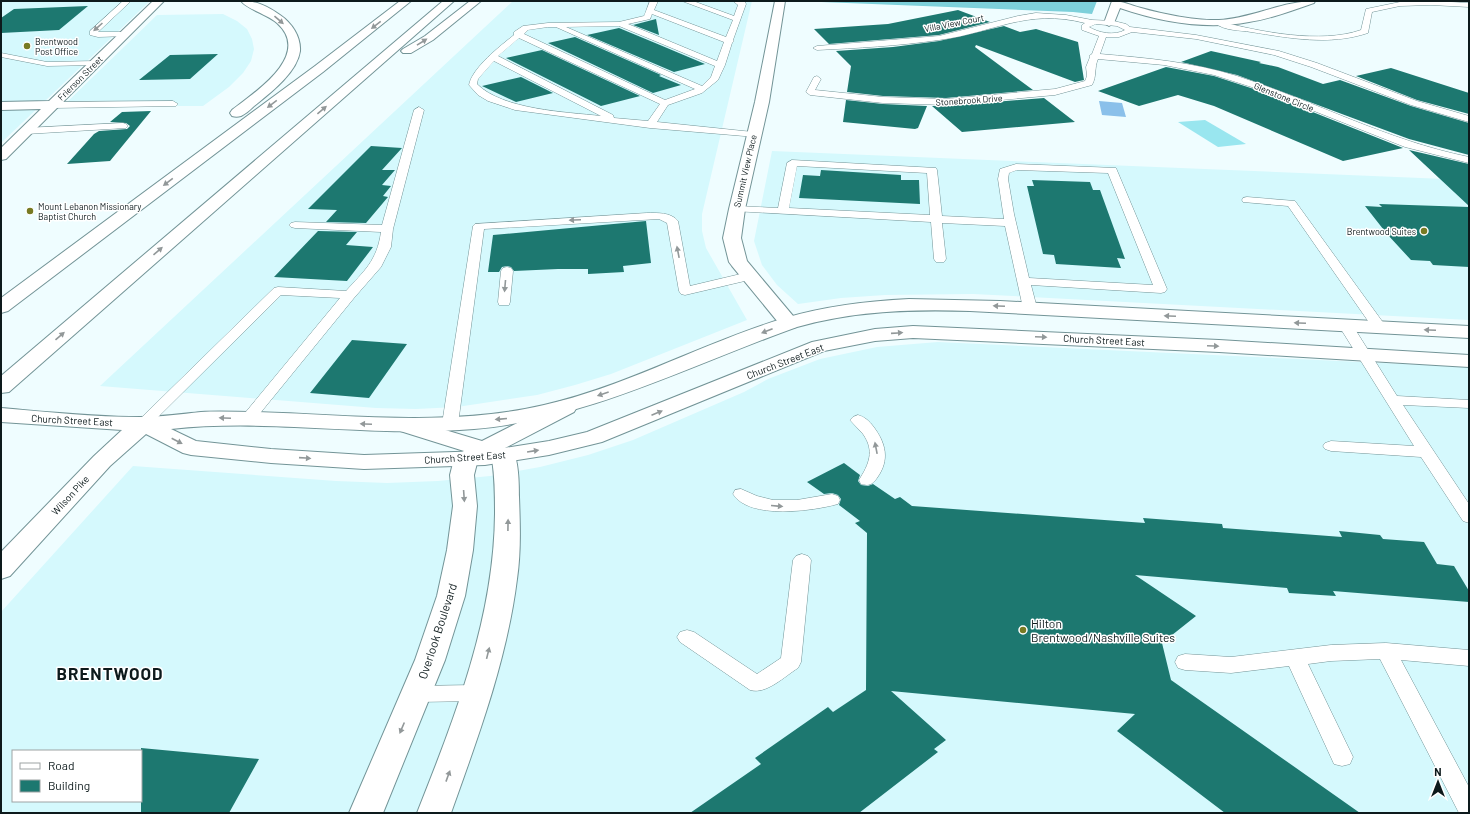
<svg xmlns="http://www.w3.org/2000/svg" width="1470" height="814" font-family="Barlow,sans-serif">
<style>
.built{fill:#d5f9fd;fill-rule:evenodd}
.green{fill:#99e6ef}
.forest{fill:#7dd0da}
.water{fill:#8ac0ea}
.building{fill:#1d7870}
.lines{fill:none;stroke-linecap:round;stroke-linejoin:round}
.service-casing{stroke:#739497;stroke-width:1}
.minor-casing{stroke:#739497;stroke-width:2}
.secondary-casing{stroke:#739497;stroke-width:2}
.motorway-casing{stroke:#739497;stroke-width:2}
.service{fill:#fff;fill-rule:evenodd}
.minor{fill:#fff;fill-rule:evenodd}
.secondary{fill:#fff;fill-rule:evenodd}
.motorway{fill:#fff;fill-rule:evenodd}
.oneway{fill:#929899}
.poi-dot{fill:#777a22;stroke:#fff;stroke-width:1.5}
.labels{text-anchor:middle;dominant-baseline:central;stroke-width:3;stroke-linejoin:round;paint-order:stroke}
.far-street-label{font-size:9px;fill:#0d1a1c;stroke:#fff}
.far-poi-label{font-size:9px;fill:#0d1a1c;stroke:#fff;text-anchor:start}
.street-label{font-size:10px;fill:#0d1a1c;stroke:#fff}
.near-poi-label{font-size:12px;fill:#0d1a1c;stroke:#fff;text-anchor:start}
.near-street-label{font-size:12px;fill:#0d1a1c;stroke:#fff}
.near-district-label{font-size:17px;font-weight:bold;letter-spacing:1px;fill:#0d1a1c;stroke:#fff}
</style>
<rect width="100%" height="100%" fill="#effdff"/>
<path class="built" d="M1,1h149l-149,142z
M513,1h239l-50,213v17l4,17 41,72 -136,54 -36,11 -38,10 -80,12 -41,2 -40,-1 -276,-22z
M223,14l14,7 10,8 5,10 2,10 -3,12 -8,12 -14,14 -26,19h-140l94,-91z
M772,151l697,29v140l-496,-26 -88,1 -44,3 -43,6 -21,-19 -15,-20 -8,-24z
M938,342l531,25v446h-1468v-201l132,-146 203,15 51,2 51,-2 52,-5 50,-9 48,-12 45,-15 111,-48 24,-13 52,-20 57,-12zM13,751h128v50h-128z"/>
<path class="green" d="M1205,120l41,24 -28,3 -40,-25z"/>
<path class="forest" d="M796,1h301l-5,13 -19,-2z"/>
<path class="water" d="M1099,101l23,2 4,14 -24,-2z"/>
<path class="building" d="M88,6l-29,24 -58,3v-15l13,-9z
M958,10l32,12 -51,13 -110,9 -15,-15 74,-5z
M656,19l3,16 -26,-10z
M1004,26l16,6 16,-3 42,13 6,38 -9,2 -99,-37 -1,2 58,43 -87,8 -63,-2 -36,-4 4,-26 -15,-15 57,-4 46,-6z
M619,28l41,17 45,19 -31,8 -87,-37z
M575,37l86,38 -2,1 22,9 -28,8 -105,-50z
M542,50l98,46 -39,10 -95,-48z
M1211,51l50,11 -2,1 19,4 45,17 17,-4 71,26 58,17v32l-60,-16 -172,-64 -56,-13z
M218,54l-28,25 -51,1 31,-25z
M1166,67l48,9 46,15 143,57 -60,13 -129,-55 -36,-11 -39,11 -41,-15z
M1391,68l78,25v21l-52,-14 -61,-24z
M521,77l32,16 -37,9 -34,-16z
M1044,98l31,24 -113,10 -30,-26h14z
M846,100l37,4 44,2 -9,22 -3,1 -72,-7z
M151,111l-41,50 -43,3 27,-30 5,-3 28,-2 3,-3 -4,-3 -16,-1 12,-10z
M371,146l31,2 -20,22h13l-13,15 9,1 -8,10 5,1 -22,26 -40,-1 11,-12 -29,-1z
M1409,150l60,14v42z
M821,170l80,5v5h18l1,24 -121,-6 4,-23 17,1z
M1032,180l58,2 3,8h7l25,69 -8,-1 4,10 -65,-4 -2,-9 -11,-1 -16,-68h7z
M1379,204l90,3v60l-36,-2 -3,-4 -19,-1 -24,-26 -22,-28 17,1z
M646,221l5,42 -28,3 1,6 -36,2v-5h-30l-44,2 -3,-4 -4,-1 -5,1 -3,5h-11l5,-37z
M318,231l39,1 -11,13 27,2 -26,34 -73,-4z
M352,340l55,4 -38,54 -59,-5z
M844,463l16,12 -2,6 3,4 7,1 5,-2 22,15 5,-2 12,9 233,17 -2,-5 79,6 1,4 119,9 -3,-6 41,4 3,4 41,3 13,22 17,2 15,25v11l-136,-11 3,5 -47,-3 -2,-5 -152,-13 61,41 -34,27 9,37 189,133h-135l-108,-82 18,-17 -244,-23 55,49 -12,9 4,3 -79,61h-169l71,-49 -6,-6 73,-51 5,5 33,-22 1,-157 -12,-10 5,-2 -21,-16 2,-6 -3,-4 -6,-2 -8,1 -17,-12z
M141,748l118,11 -30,54h-88z"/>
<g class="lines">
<g class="service-casing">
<path id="service" d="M123,1h8l-33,31h30v4l-30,1 -8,-2v-4z
M650,1h8l-4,9 72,27 7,-17 -51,-19h11l41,15 4,-11 -5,-4 12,1 1,2 -13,36 1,1 -2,2 -7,22 -7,15 -16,13 -34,12 -11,17 96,10 3,1 2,2 -2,2 -106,-9 -135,-18 -27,-9 -10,-6 -9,-10c3,-17 31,-39 45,-50v-3l9,-6 25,-3 71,-1 25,-6zM652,14l72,28 -7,19 -89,-37 22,-5zM619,26l96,40 -4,11 -9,9 -136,-59zM548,27h8l139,62 -30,11 -141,-66 4,-4zM519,38l141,66 -12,17 -34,-3 -1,-3 -115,-59zM494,61l107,55c-35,-4 -98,-6 -124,-32l1,-5z
M1433,1l36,2v4l-38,-2 -31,1 -28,6 -4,21c-39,13 -78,5 -117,-1 -11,-2 -27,-1 -36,-9l4,-2c41,11 102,23 142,9l5,-21 34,-7z
M1036,13l30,2 26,5 22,1 12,3 4,3 66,8 83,16 38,12 100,38 52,15v6l-58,-17 -100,-38 -37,-12 -78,-16 -64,-7 -13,5h-13l-6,17c46,4 93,8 137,22 80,26 149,64 232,81v6l-64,-16 -144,-57 -47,-15 -50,-10 -66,-6c-4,9 -1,17 -6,26l-37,10 -109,10 -63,-2 -73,-8 -4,-3 8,-15 3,-1 4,3 -6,11 68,7 63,2 109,-10 30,-8 2,-5 -1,-9 4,-10 -1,-1 3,-2 7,-18 -17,-6v-5l3,-2c-59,-15 -92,10 -146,17 -41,6 -82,8 -122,10l-4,-2 4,-2 122,-10 79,-20zM1096,24l21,2 8,4c-11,6 -26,3 -36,-3z
M1,53l46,9 48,-1 4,2 -4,2 -48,1 -46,-9z
M173,101l5,3 -2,2 -123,2 -5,-3 5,-3z
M419,107l5,3 -31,119 -2,18 -10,20 -27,31 -101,124 -5,2 -5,-2 -3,-3 100,-121 -59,-3 -133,132 -5,2 -5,-2 -3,-3 3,-3 136,-133 4,-1 68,4c18,-20 31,-30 35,-59l-86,-4 -4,-1 -2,-2 2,-2 4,-1 87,3 32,-115z
M123,123l3,1 2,2 -2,2 -100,6 -5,-3 5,-3z
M792,160l144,8 1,2 5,46 62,3 -6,-40 2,-10 16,-5 100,4 51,121 -2,3 -4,1 -130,-8 6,23 -2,3h-10l-2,-3 -18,-82 -63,-3 4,36 -2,3h-8l-2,-3 -3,-37 -198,-11 -2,-2 2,-2 4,-1 41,2 9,-45zM797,166l130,7 3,42 -141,-7zM1017,170l91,3 45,112 -124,-7 -15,-64 -6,-35 1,-6z
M1247,197l48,4 92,127 -2,3h-10l-87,-125 -45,-4 -1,-2 1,-2z
M647,213c10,0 24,-1 31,8l12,65 59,-14 4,1 2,3 -2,3 -4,1 -64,15 -4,-1 -2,-3 -12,-68 -8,-4 -175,10 -26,195 -3,3 -5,2 -5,-2 -3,-3 31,-198 2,-2z
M507,267l4,1 2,3 -3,31 -1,3h-10l-1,-3 3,-31 2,-3z
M1346,322l5,1 2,3 44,70 72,4v8l-66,-3 66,99v19l-6,-2 -42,-64 -90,-6 -6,-2 -2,-3 2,-3 6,-2 83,5 -75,-120 2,-3z
M858,415c7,2 11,6 15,11 13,17 17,34 4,52 -5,7 -8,8 -16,6l-2,-4c10,-16 16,-29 4,-46 -4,-5 -9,-9 -13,-14l3,-3z
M741,489l16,7 16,4h24l35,-6 6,2 2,4 -2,4c-25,7 -89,16 -105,-10l2,-4z
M802,554l6,2 3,4 -10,102 -3,6c-13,8 -32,27 -48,22l-70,-48 -3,-5 3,-5 7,-2 7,2 63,42 24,-16 12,-98 3,-4z
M1386,643l83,7v16l-68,-6 68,127v26h-10l-79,-154 -49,2 -23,3 45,93 -3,7 -8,2 -8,-2 -45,-98 -58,7 -46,-3 -7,-2 -3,-6 3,-6 7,-2 46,3 100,-12z
M478,685l7,2 3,6 -3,6 -7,2 -62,1 -7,-2 -3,-6 3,-6 7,-2z"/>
</g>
<g class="minor-casing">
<path id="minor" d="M153,1h11l-158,158 -5,1v-12l40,-39 -40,1v-8l48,-1z
M775,1h10l-16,101 -24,107 -4,29 6,23 52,62 -3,4 -7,2 -7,-2 -50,-61 -3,-4 -6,-24 6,-29 26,-107z
M1112,1c11,0 18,4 29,7 21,6 56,13 78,12 34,-2 63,-19 96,-19l-1,2c-21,7 -43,16 -65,19 -43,8 -88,0 -129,-14l-6,15 -5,3 -5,-3z
M566,400l8,2 3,5 -3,5 -69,36c2,1 4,1 6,2 8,5 8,37 8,47 1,27 2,55 -2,82 -10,81 -39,158 -66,234h-34c38,-96 77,-194 78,-299 0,-18 0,-36 -3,-55l-5,-1 -10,5 -3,12 3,31 -4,44 -8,46 -20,64 -62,153h-34l66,-153 22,-64 10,-46 6,-44 -3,-31 4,-16 4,-5 6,-3 -67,-21 -3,-5 3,-5 8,-2 77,23 76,-39z"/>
</g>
<g class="secondary-casing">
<path id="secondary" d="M909,299l91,2 469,25v12l-499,-27c-59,-2 -116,0 -173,16 -107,38 -208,92 -323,102 -101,9 -202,-11 -303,0l25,12 75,8 93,6 121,-4 64,-10 38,-9 225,-90 63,-13 38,-3 306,14 250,15v12l-250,-15 -306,-14 -38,3 -51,10 -222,91 -53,13 -64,10 -121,4 -93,-6 -80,-8 -8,-2 -37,-19 -36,32 -100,110 -9,3v-27l93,-96 28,-26 -121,-8v-14c46,4 93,9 139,9 21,0 41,-3 61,-5 18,-1 37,0 56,0 96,3 193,15 287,-7 84,-19 160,-63 241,-87 41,-12 82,-17 124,-19z"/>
</g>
<g class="motorway-casing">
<path id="motorway" d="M241,1c16,0 26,5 39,14 12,8 21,22 20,36 -3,22 -31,43 -47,56 -3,3 -8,7 -12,9 -3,1 -6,1 -9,0l-2,-3 2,-3c22,-17 81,-55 45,-87 -9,-8 -30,-14 -36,-22z
M400,1h11l-88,71 -315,239 -7,2v-15l314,-232z
M443,1h11l-445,391 -8,1v-17z
M470,1h11l-48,39 -22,13h-8l-2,-2 2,-2 22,-13z"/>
</g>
<use href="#service" class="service"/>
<use href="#minor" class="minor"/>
<use href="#secondary" class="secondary"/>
<use href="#motorway" class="motorway"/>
</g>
<defs><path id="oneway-solid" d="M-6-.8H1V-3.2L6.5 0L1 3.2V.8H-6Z"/></defs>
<g class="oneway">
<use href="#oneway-solid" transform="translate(279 20) rotate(41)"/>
<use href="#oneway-solid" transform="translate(376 25) rotate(142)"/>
<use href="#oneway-solid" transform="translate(98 27) rotate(138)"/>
<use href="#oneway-solid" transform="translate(422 42) rotate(-32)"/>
<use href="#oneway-solid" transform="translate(272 104) rotate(143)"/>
<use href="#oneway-solid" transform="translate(322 110) rotate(-40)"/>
<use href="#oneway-solid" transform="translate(168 182) rotate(143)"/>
<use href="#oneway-solid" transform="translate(575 220) rotate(177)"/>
<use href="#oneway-solid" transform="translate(158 251) rotate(-41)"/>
<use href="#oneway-solid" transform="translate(678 252) rotate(-101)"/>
<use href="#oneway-solid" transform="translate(505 286) rotate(95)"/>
<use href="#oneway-solid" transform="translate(999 306) rotate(-177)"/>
<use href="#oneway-solid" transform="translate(1170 316) rotate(-177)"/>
<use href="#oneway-solid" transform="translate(1300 323) rotate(-177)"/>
<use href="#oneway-solid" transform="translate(1430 330) rotate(-177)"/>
<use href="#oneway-solid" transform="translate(767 331) rotate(159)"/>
<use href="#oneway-solid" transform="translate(897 333) rotate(-4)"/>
<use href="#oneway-solid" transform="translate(60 336) rotate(-41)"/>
<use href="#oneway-solid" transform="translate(1041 337) rotate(3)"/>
<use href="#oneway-solid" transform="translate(1213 346) rotate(3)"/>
<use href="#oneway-solid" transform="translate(603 394) rotate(161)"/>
<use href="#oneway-solid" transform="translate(657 413) rotate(-23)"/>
<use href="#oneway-solid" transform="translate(225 418) rotate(-178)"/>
<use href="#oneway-solid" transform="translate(501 419) rotate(175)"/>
<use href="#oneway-solid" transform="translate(366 424) rotate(-178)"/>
<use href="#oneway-solid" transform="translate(177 441) rotate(27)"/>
<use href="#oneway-solid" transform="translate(876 448) rotate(-101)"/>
<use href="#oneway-solid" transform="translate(533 451) rotate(-9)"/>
<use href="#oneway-solid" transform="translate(305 458) rotate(4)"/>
<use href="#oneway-solid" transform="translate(464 496) rotate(86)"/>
<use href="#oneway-solid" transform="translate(777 506) rotate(5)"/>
<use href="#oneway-solid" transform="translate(508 525) rotate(-89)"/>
<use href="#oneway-solid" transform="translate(488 653) rotate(-76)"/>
<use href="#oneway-solid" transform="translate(402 728) rotate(113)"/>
<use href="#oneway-solid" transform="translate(448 776) rotate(-70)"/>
</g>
<g class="poi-dot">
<circle cx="27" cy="46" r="4"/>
<circle cx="30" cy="211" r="4"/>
<circle cx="1424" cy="231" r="4"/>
<circle cx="1023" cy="630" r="4"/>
</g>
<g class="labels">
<g class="far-street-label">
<text transform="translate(954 23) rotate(-11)">Villa View Court</text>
<text transform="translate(80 78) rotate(-45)">Frierson Street</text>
<text transform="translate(1284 97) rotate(22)">Glenstone Circle</text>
<text transform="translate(969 100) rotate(-4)">Stonebrook Drive</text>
<text transform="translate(745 171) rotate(-77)">Summit View Place</text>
</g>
<g class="far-poi-label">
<text x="35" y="41">Brentwood<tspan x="35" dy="10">Post Office</tspan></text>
<text x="38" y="206">Mount Lebanon Missionary<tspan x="38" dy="10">Baptist Church</tspan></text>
<text x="1416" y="231" text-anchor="end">Brentwood Suites</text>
</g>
<g class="street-label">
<text transform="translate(1104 340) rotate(3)">Church Street East</text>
<text transform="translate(785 361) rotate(-21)">Church Street East</text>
<text transform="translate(72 420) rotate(3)">Church Street East</text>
<text transform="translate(465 457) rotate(-4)">Church Street East</text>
<text transform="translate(70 495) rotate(-47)">Wilson Pike</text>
</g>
<g class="near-poi-label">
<text x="1031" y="623">Hilton<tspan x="1031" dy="14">Brentwood/Nashville Suites</tspan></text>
</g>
<g class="near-street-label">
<text transform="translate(437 631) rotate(-72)">Overlook Boulevard</text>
</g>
<g class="near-district-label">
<text x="110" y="673">BRENTWOOD</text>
</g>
</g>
<rect width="1470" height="814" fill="none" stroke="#0d1a1c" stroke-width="4"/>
<rect x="12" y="750" width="130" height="52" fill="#ffffff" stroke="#9ea3a4"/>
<rect x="20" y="763" width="20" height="6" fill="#ffffff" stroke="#9ea3a4"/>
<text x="48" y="770" font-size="12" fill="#0d1a1c">Road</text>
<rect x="20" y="780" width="20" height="12" fill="#1d7870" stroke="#9ea3a4"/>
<text x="48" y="790" font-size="12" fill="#0d1a1c">Building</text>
<g transform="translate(1438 782)" stroke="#ffffff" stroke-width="3" paint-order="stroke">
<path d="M0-3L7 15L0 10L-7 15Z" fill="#0d1a1c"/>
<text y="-6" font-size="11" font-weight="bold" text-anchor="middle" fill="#0d1a1c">N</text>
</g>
</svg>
